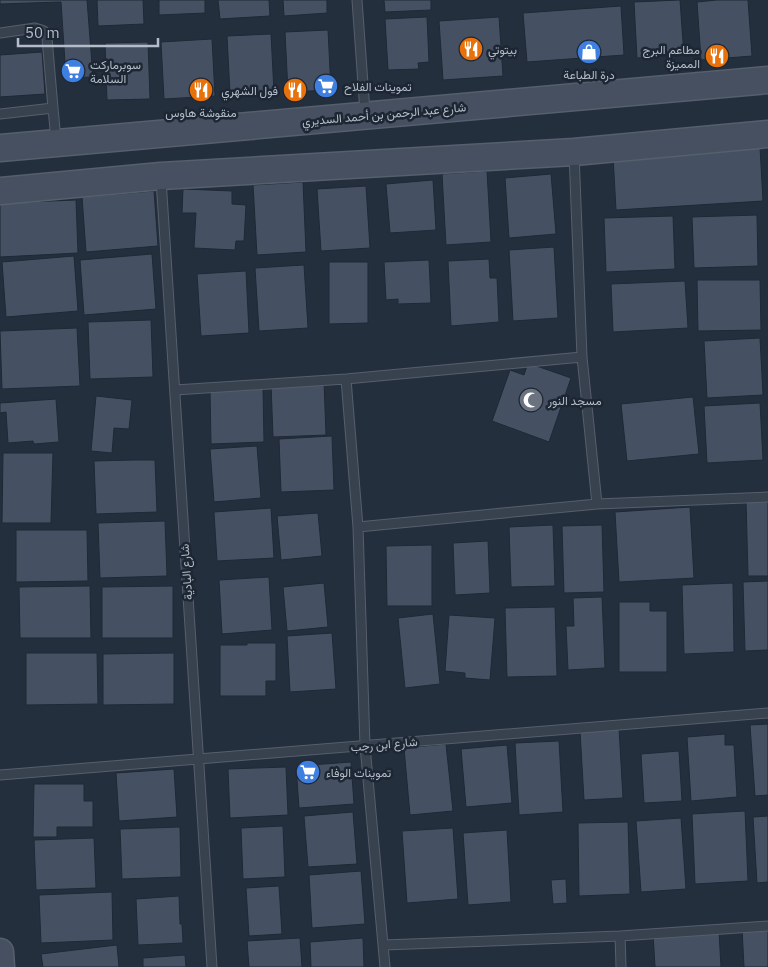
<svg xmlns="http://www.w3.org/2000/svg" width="768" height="967" font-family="'IBM Plex Sans',Vazirmatn,sans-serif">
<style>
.building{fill:#455162;stroke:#1f2835}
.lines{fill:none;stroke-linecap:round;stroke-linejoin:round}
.lane-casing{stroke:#565f6c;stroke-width:11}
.secondary-casing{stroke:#565f6c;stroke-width:29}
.lane{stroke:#38414e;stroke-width:9}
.secondary{stroke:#465061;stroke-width:26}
.labels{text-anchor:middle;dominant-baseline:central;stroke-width:5;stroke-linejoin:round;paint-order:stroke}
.poi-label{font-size:12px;fill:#b4bcc9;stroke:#1d2633;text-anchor:start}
.street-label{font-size:12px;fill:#b4bcc9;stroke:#1d2633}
</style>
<rect width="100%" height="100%" fill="#242f3e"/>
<path class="building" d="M0,0h87l6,77 -27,1 -5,-76 -61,2z
M97,0h46l1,24 -46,2z
M159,0h46v13l-46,2z
M218,0h51l1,16 -50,3z
M283,0h44v13l-43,3z
M384,0h47v10l-46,2z
M680,0l4,55 -47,3 -3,-56z
M717,0h31l4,56 -51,4 -4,-58z
M621,6l3,49 -97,7 -4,-49z
M427,17l2,45 -11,1 1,6 -31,1 -3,-51z
M499,17l4,59 -60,4 -4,-59z
M328,30l3,60 -43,2 -3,-60z
M271,34l3,58 -44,2 -3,-58z
M212,39l3,57 -51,3 -3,-57z
M148,42l2,57 -43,1 -2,-57z
M42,52l3,42 -45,3v-42z
M760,147l3,54 -147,9 -3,-54z
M487,171l4,71 -45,3 -4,-71z
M551,174l5,60 -47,4 -4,-60z
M433,180l3,50 -46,3 -4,-49z
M303,182l3,70 -49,3 -4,-70z
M366,186l4,62 -49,3 -4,-62z
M183,189l49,2v13l14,1 -2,36h-8l-1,9 -41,-2 2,-35h-14z
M154,191l4,55 -72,6 -4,-55z
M76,200l2,53 -78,4v-54z
M757,215l1,51 -64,2 -2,-51z
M673,216l2,53 -69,3 -2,-54z
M554,247l4,71 -45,3 -4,-71z
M152,254l4,55 -72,6 -4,-55z
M74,256l4,55 -72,6 -4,-55z
M489,259l1,19h7l2,44 -48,4 -3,-65z
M429,260l2,43 -33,1v-5l-12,1 -2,-38z
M329,262h39v61l-39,1z
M304,265l4,63 -49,3 -4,-63z
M246,271l3,62 -48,3 -4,-62z
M697,280h63l1,50 -63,1z
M685,281l3,47 -75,4 -2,-48z
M151,320l2,57 -63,2 -2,-57z
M77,328l3,58 -78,3 -2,-58z
M760,338l3,57 -56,3 -3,-57z
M528,363l43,15 -22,64 -57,-21 18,-51 14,5z
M324,382l2,53 -53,2 -2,-53z
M263,389l1,53 -53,2 -1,-53z
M96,396l36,4 -3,29 -15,-1 -2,25 -21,-2z
M693,397l6,57 -72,7 -6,-57z
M56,399l3,43 -25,2 -1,-3 -25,2 -2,-31 -6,1v-10z
M760,403l3,57 -56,3 -3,-57z
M332,436l2,54 -53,2 -2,-53z
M257,446l4,52 -47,4 -4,-53z
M3,453h50l-2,70h-49z
M134,460h21l2,52 -61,2 -2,-53z
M768,499v77h-20l-2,-76z
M690,507l4,71 -75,4 -4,-70z
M271,508l3,50 -57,3 -3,-49z
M318,513l4,43 -41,4 -4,-44z
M165,521l2,55 -67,2 -2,-55z
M553,525l2,61 -44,1 -2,-60z
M602,525l2,67 -40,1 -2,-67z
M16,530h71l1,51 -72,1z
M488,541l2,52 -35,2 -2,-52z
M432,545v61h-45l-1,-60z
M269,577l3,53 -50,4 -3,-54z
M768,581v69l-23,1 -2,-69z
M324,583l4,44 -41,4 -4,-44z
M733,583l1,69 -50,2 -2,-69z
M90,586l1,52h-71l-1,-51z
M173,586v52h-71v-51z
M602,597l3,71 -37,2 -2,-44h8l-1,-28z
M619,602h31v9h17v61h-48z
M555,607l2,69 -50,1 -2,-69z
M433,614l7,70 -35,4 -7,-70z
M449,615l46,3 -5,62 -25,-2v-5l-20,-2z
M332,633l4,56 -46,3 -3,-56z
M247,643h29v38h-10v15h-46v-51h27z
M26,653h71l1,51 -72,1z
M174,653v51l-71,1v-51z
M768,724v71l-13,1 -5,-71z
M619,728l4,70 -39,2 -4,-69z
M725,734v11h9l3,52 -46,4 -4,-64z
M559,741l4,71 -44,3 -4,-72z
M446,744l7,67 -43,4 -6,-67z
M507,745l5,58 -46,4 -5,-58z
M679,751l3,50 -38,2 -3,-49z
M351,762l3,42 -55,4 -3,-42z
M286,767l2,48 -58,3 -2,-49z
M174,769l3,48 -58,4 -3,-48z
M34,784h50v17h9v26h-36v10h-24z
M745,811l3,70 -53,3 -3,-70z
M353,812l4,52 -49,3 -4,-51z
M768,816v66l-11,1 -4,-66z
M681,818l5,71 -45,3 -5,-71z
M628,822l2,72 -51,2 -1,-73z
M283,826l2,51 -42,2 -2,-51z
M180,827l1,50 -59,2 -2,-50z
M453,828l5,71 -51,4 -5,-72z
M507,830l4,72 -43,3 -5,-72z
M94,838l2,50 -60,2 -2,-50z
M361,871l4,53 -53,4 -3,-53z
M566,879l1,24 -14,1 -2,-24z
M279,886l3,48 -33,2 -3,-48z
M112,892l1,48 -72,3 -2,-48z
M179,896l1,28h2l1,19 -45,2 -2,-46z
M768,926v41h-24l-2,-39z
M719,931l2,36h-66l-2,-33z
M300,938l2,29h-53l-2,-26z
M363,938l1,29h-53l-1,-25z
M117,945l2,22h-76l-2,-13z
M185,955l1,12h-43v-9z"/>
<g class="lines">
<g class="lane-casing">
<path id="lane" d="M357,0l8,112
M0,33l35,-5 9,3 3,7 6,70
M0,114l53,-6 3,32
M574,153l8,204 15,147
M161,179l51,788
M346,379l12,148 7,219 20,221
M175,390l171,-11 236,-22
M358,527l239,-23 171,-7
M0,775l768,-62
M620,936l1,31
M384,945l236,-9 148,-10"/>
</g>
<g class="secondary-casing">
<path id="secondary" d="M0,148l768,-68
M0,191l161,-15 413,-24 194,-18
M0,952l1,15"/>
</g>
<use href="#lane" class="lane"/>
<use href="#secondary" class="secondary"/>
</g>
<defs>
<g id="restaurant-disc" transform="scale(1.25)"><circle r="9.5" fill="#e8710a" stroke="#1d2633"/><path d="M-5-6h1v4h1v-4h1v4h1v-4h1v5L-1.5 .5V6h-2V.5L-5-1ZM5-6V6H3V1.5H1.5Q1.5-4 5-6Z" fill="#fff"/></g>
<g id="shop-disc" transform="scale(1.25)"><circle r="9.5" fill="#3f7fe0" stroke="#1d2633"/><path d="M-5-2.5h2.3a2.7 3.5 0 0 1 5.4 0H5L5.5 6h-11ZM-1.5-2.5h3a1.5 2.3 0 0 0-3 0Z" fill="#fff"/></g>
<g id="supermarket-disc" transform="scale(1.25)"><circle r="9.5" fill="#3f7fe0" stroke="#1d2633"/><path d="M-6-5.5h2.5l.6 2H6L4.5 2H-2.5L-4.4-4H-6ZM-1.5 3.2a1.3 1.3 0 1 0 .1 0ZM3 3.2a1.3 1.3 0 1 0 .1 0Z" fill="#fff"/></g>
<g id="mosque-disc" transform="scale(1.25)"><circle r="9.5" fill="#6b7280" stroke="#1d2633"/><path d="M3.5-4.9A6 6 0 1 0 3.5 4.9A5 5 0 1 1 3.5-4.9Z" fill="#fff"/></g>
</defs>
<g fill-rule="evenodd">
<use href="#restaurant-disc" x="471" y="49"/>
<use href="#shop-disc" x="589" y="52"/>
<use href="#restaurant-disc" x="717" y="56"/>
<use href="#supermarket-disc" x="73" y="71"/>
<use href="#supermarket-disc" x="326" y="86"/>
<use href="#restaurant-disc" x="201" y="90"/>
<use href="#restaurant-disc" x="295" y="90"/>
<use href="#mosque-disc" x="531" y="400"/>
<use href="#supermarket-disc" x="308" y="772"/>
</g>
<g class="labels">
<g class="poi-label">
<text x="488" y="49">بيتوتي</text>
<text x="700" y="49" text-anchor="end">مطاعم البرج<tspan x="700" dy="14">المميزة</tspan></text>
<text x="90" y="64">سوبرماركت<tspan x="90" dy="14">السلامة</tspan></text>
<text x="589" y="74" text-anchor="middle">درة الطباعة</text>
<text x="344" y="86">تموينات الفلاح</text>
<text x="278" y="90" text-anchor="end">فول الشهري</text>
<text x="201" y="112" text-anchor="middle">منقوشة هاوس</text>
<text x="548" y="400">مسجد النور</text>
<text x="326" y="772">تموينات الوفاء</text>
</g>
<g class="street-label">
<text transform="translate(384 114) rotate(-5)">شارع عبد الرحمن بن أحمد السديري</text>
<text transform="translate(186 572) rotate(-94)">شارع البادية</text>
<text transform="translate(384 744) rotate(-5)">شارع ابن رجب</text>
</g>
</g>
<path d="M18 38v8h140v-8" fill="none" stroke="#b4bcc9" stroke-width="2.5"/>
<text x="25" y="38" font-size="15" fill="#b4bcc9" stroke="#1d2633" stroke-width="4" paint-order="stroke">50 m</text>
</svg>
